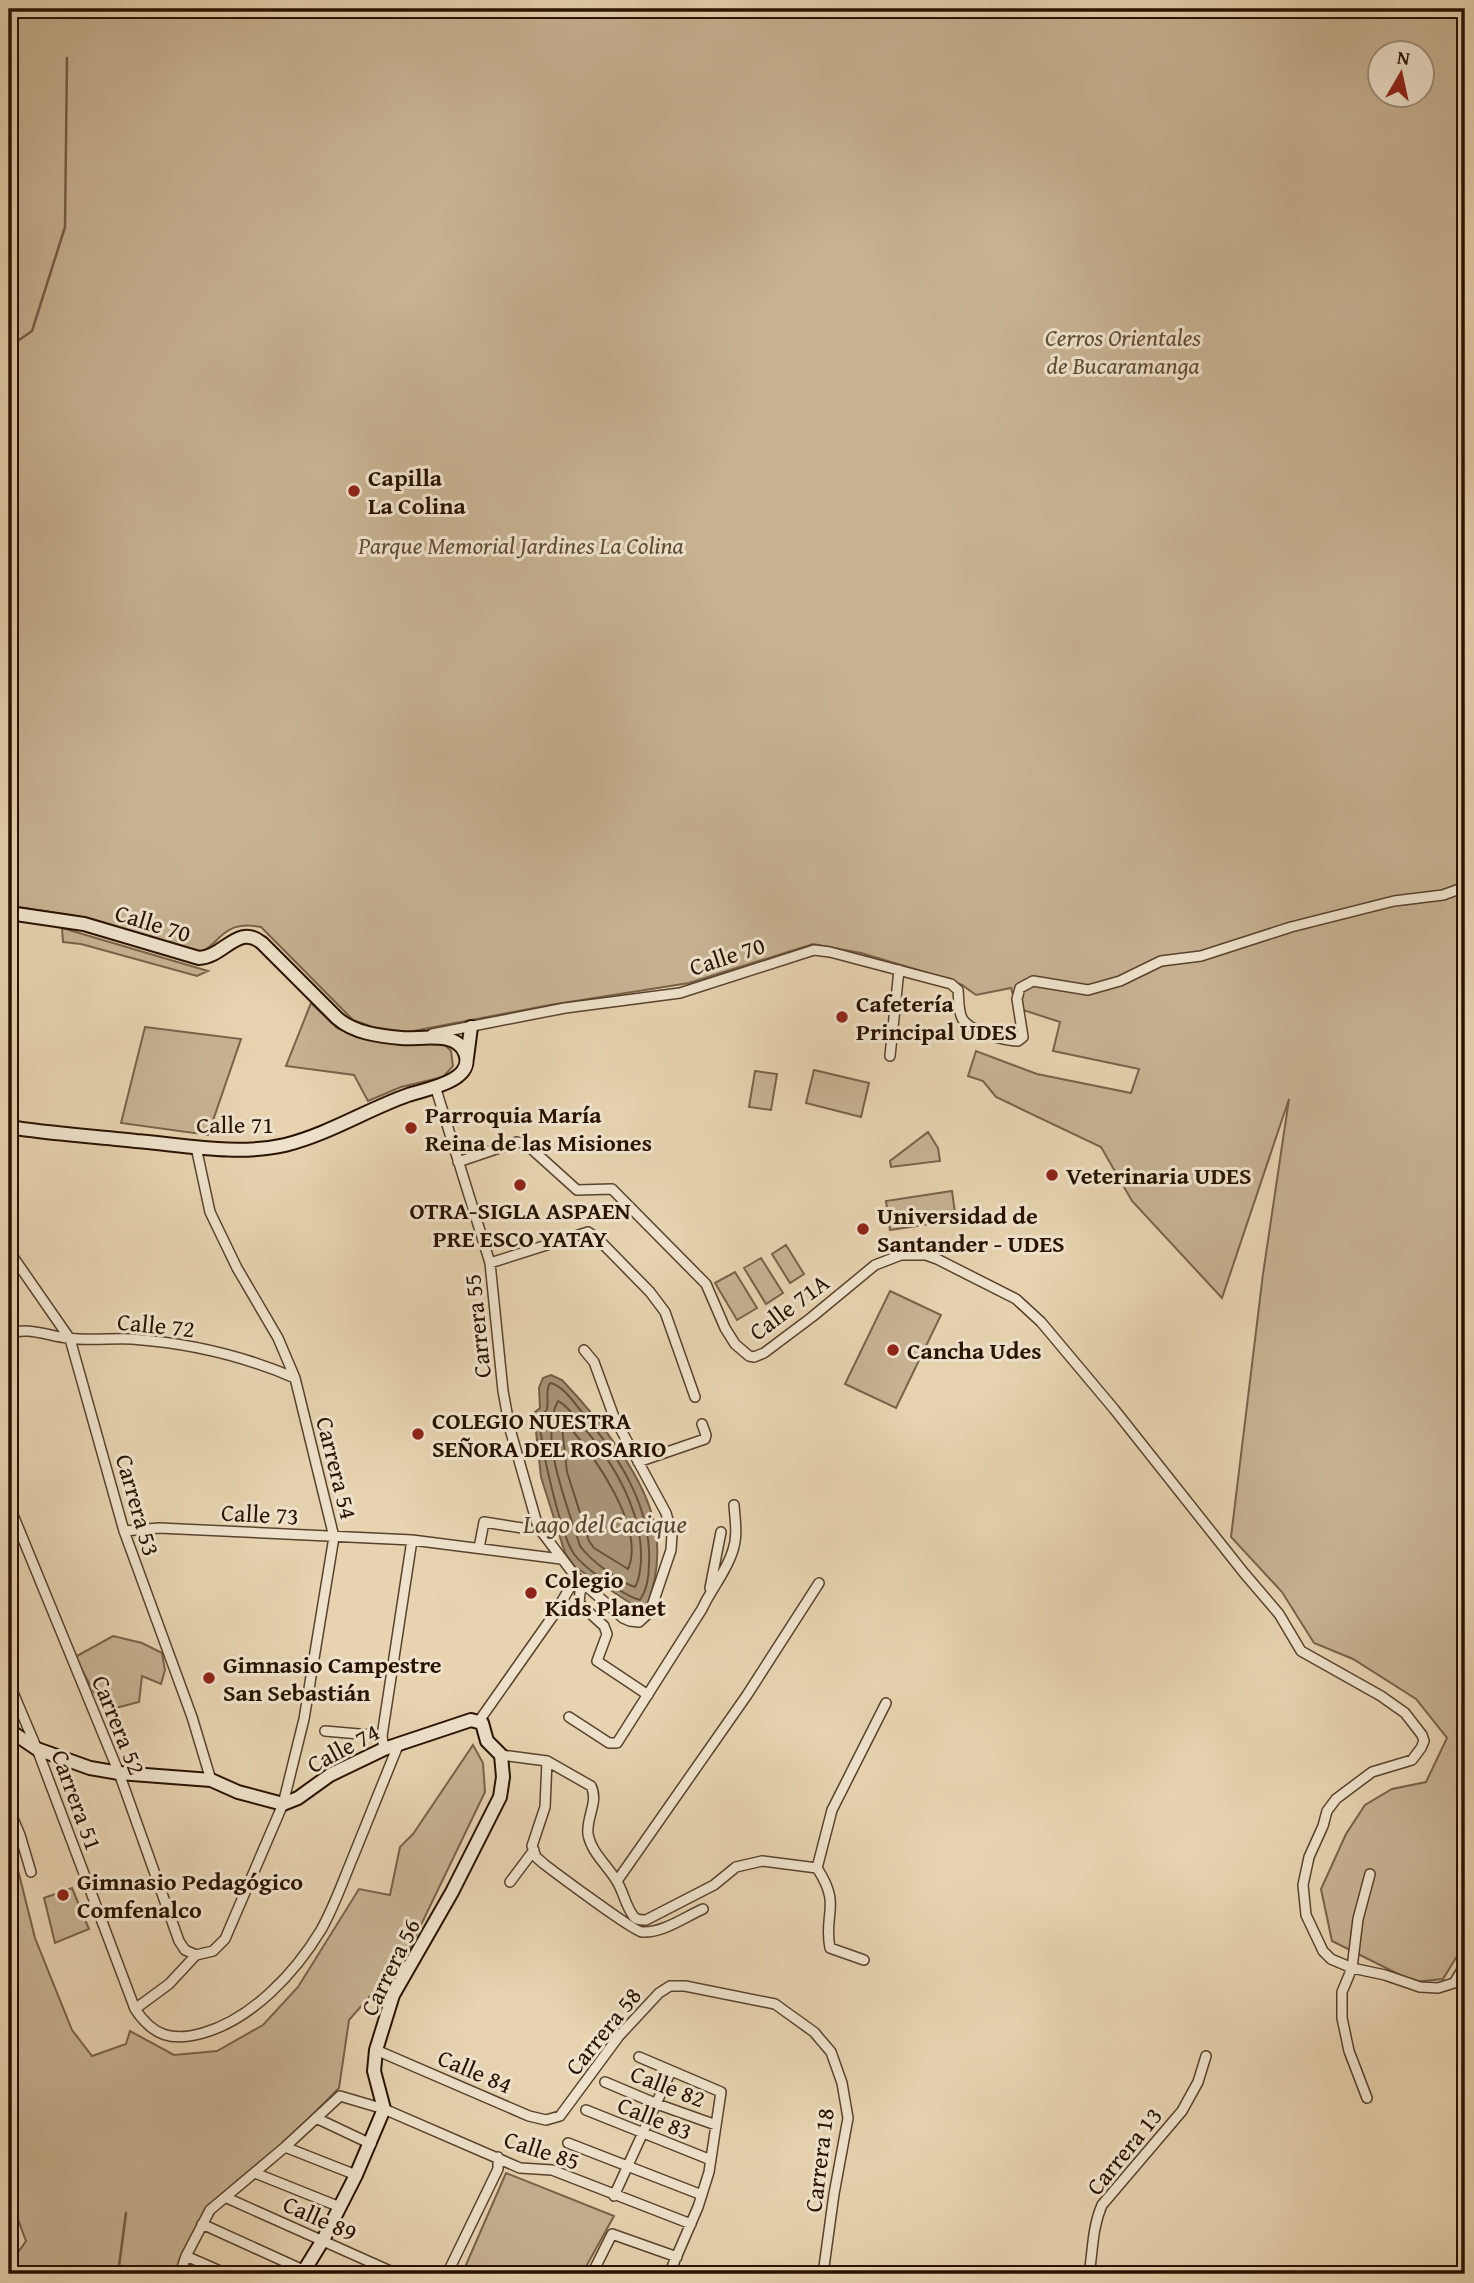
<svg xmlns="http://www.w3.org/2000/svg" width="1474" height="2283" font-family="'Gentium Book Plus',serif">
<style>
.green{fill:#c7b292;stroke:#786249;stroke-width:2;fill-rule:evenodd}
.water{fill:#a69174;stroke:#745e46;stroke-width:2}
.lines{fill:none;stroke-linecap:round;stroke-linejoin:round}
.shore{stroke:#68523a;stroke-width:2}
.stream{stroke:#745e46;stroke-width:2.5}
.street-casing{stroke:#58422c;stroke-width:12}
.secondary-casing{stroke:#291200;stroke-width:16}
.street{stroke:#efe2cc;stroke-width:9}
.secondary{stroke:#efe2cc;stroke-width:12}
.poi-dot{fill:#8f2418;stroke:#efe2cc;stroke-width:2.5}
.labels{text-anchor:middle;dominant-baseline:central;stroke-width:6;stroke-linejoin:round;paint-order:stroke}
.park-label{font-size:24px;font-style:italic;fill:#604a33;stroke:#efe2cc}
.poi-label{font-size:24px;font-weight:bold;fill:#291200;stroke:#efe2cc;text-anchor:start}
.street-label{font-size:24px;fill:#291200;stroke:#efe2cc}
.water-label{font-size:26px;font-style:italic;fill:#5b452e;stroke:#efe2cc}
</style>
<rect width="100%" height="100%" fill="#e7d3b0"/>
<filter id="stains"><feTurbulence type="fractalNoise" baseFrequency=".00286" numOctaves="4"/><feColorMatrix values="0 0 0 0 .2 0 0 0 0 .09 0 0 0 0 .02 0 0 0 .5 -.17"/></filter>
<radialGradient id="worn" r=".72"><stop offset=".6" stop-color="#630" stop-opacity="0"/><stop offset="1" stop-color="#630" stop-opacity=".3"/></radialGradient>
<path class="green" d="M9,9h1456v1934l-22,36 -29,3 -82,-41 -11,-52 25,-55 19,-29 27,-16 34,-7 21,-44 -31,-39 -63,-40 -39,-16 -32,-51 -51,-55 32,-263 26,-175 -67,199 -90,-97 -31,-54 -105,-50 -13,-16 -15,-5 8,-25 61,23 94,19 8,-24 -86,-18 7,-29 -43,-14 -6,-20 -35,7 -14,-10 -24,-9 -77,-23 -48,-9 -124,39 -139,22 -142,27 -35,-5 -20,-7 -92,-93c-44,-9 -42,26 -67,25 -30,-2 -69,-24 -99,-32 -28,-7 -58,-9 -86,-15zM1380,52h42v42h-42z
M62,928l146,43 -11,5 -116,-32 -18,-2z
M311,1003l26,25 18,8 48,9 33,-2 9,2 6,6 2,15 -10,11 -42,10 -33,14 -14,-26 -68,-9z
M145,1027l96,12 -33,96 -87,-12z
M814,1070l55,13 -8,34 -55,-14z
M755,1071l22,3 -6,36 -22,-3z
M928,1132l10,16 2,13 -49,6 -1,-6z
M952,1191l4,29 -66,10 -4,-29z
M786,1245l18,29 -14,9 -18,-29z
M761,1258l22,35 -17,11 -22,-36z
M735,1272l22,36 -20,12 -22,-37z
M890,1291l51,24 -45,93 -51,-24z
M113,1636l29,7 20,10 3,17 -4,14 -19,-8 -3,26 -35,9 -29,-54z
M473,1745l10,18 2,29 -78,162 -58,66 -10,68 -84,85 -28,25 -35,39 -11,37h-172v-9l17,-24 -17,-46v-361l26,104 37,92 20,26 34,-12 4,-13 44,24 43,-4 46,-26 35,-38 61,-98 31,6 10,-48 13,-13z
M72,1888l17,41 -34,14 -11,-45z
M506,2173l108,43 -32,58h-120z"/>
<path class="water" d="M551,1375l11,5c36,38 88,101 94,154 4,26 -1,51 -10,74l-5,2 -66,-43 -10,-14 -24,-76 -7,-64 6,-5 -1,-20 4,-10z"/>
<g class="lines">
<path class="shore" d="M550,1383c12,2 23,18 31,28 36,43 71,95 68,153 0,12 -2,26 -9,36 -17,-5 -55,-31 -66,-46 -12,-17 -37,-116 -33,-136 1,-4 5,-6 6,-9 2,-10 -2,-18 3,-26z
M558,1401c9,4 16,15 23,23 31,37 62,87 60,137 -1,9 -1,18 -6,26 -16,-5 -45,-27 -55,-41 -12,-39 -42,-109 -22,-145z
M564,1424l4,1c26,31 78,103 60,144l-34,-21 -5,-7 -22,-69 -5,-45z"/>
<path class="stream" d="M9,347l23,-16 33,-104 2,-169
M118,2274l8,-61"/>
<g class="street-casing">
<path id="street" d="M432,1034l133,-26 115,-15 134,-43 16,2 121,32 7,6c1,8 0,20 4,28 6,13 43,23 56,23l5,-4 -6,-38 3,-11 13,-7 55,9 32,-9 41,-20 40,-5 90,-29 103,-26 49,-6 22,-8
M890,1056l9,-86
M435,1086l55,177 13,128 7,38 28,98 38,50 47,41 7,3 9,1 11,-10 21,-62 1,-16 -6,-21 -52,-96 -20,-55 -10,-12
M196,1147l14,65 27,56 41,70 17,40 39,159 -30,182 -21,85 -58,135 -12,12 -17,4
M458,1162l59,-20 9,2 51,46 35,-1 94,95 19,44 10,16 14,12 5,1 10,-4 48,-36 63,-52 26,-10h25l11,4 79,40 25,23 73,87 130,164 35,41 22,37 80,45 24,17 17,22 2,6 -3,7 -9,12 -40,12 -36,27 -9,12 -4,15 -14,31 -6,28 3,30 17,36 8,8 21,9 33,7 35,12 18,1 16,-5 11,-18
M9,1251l61,88 54,192 68,186 19,63
M490,1263l98,-31 10,7 52,53 15,20 30,85
M9,1334c17,-8 40,2 58,4 22,3 44,0 65,1 56,4 112,17 163,39
M638,1462l67,-23 1,-4 -4,-11
M9,1505l110,268 60,168 6,9 11,5
M124,1531l35,-3 253,12 149,19
M479,1548l5,-26 38,6
M585,1584l-5,8 -1,11 25,23 3,8 -10,27 51,34
M710,1588l11,-56
M9,1683l28,66 98,260c18,27 37,33 68,24 49,-14 92,-60 118,-103 13,-23 22,-49 32,-73 15,-38 31,-76 46,-114
M569,1717l40,26h8l85,-134c9,-20 25,-38 31,-59 5,-15 2,-30 1,-45
M479,1721l76,-108 21,-36
M325,1731l57,5
M384,1749l-2,-13 30,-196
M501,1755l46,6 44,25c8,16 -5,31 -3,48 3,18 19,31 28,46 7,10 9,24 16,34 3,6 8,6 14,6l68,-35 22,-18 26,-6 55,7
M547,1761l-2,46 -13,39 4,11 8,7c13,10 91,68 98,68 21,1 43,-15 61,-23
M9,1809l11,26 11,37
M617,1881l130,-186 72,-112
M510,1882l24,-32
M864,1960l-34,-12c-7,-35 12,-42 -13,-80l15,-58 54,-107
M135,2009l34,-25 27,-29
M376,2050l153,66 17,4 14,-4 59,-80 40,-43 11,-7h15l90,18 39,28 17,20 11,31 6,35 -14,76 -11,80
M639,2057l82,35 -12,80 -11,35 -29,67
M605,2082l52,22 59,21
M1367,2098l-18,-47 -7,-33v-26l10,-24 6,-49 12,-45
M586,2110l125,50
M316,2118l55,26
M568,2143l134,52
M285,2147l71,28
M255,2173l85,34
M614,2196l57,-125
M227,2198l170,76
M202,2224l110,50
M186,2256l41,18
M180,2274l6,-18 24,-46 75,-63 55,-51 44,13 136,59 32,2 139,54
M447,2274l51,-105v-12
M592,2274l20,-40 65,23
M1089,2274c4,-23 3,-46 13,-69l80,-94 16,-29 8,-26"/>
</g>
<g class="secondary-casing">
<path id="secondary" d="M9,913l75,11 115,34c25,-1 39,-35 63,-15l75,75c17,15 42,18 64,20 19,2 55,-8 64,15 11,28 -39,36 -57,42 -42,15 -79,39 -123,50 -48,11 -101,0 -149,-4 -42,-5 -85,-7 -127,-14
M467,1058l4,-31
M9,1730l28,19 53,19 29,5 92,7 27,12 45,12 15,-6 32,-23 54,-26 87,-29 11,3 5,18 14,14 2,22 -3,20 -48,95 -59,103 -17,55 -2,21 10,38 -28,66 -33,65 -21,34"/>
</g>
<use href="#street" class="street"/>
<use href="#secondary" class="secondary"/>
</g>
<g class="poi-dot">
<circle cx="354" cy="491" r="7"/>
<circle cx="842" cy="1017" r="7"/>
<circle cx="411" cy="1128" r="7"/>
<circle cx="1052" cy="1175" r="7"/>
<circle cx="520" cy="1185" r="7"/>
<circle cx="863" cy="1229" r="7"/>
<circle cx="893" cy="1350" r="7"/>
<circle cx="418" cy="1434" r="7"/>
<circle cx="531" cy="1593" r="7"/>
<circle cx="209" cy="1678" r="7"/>
<circle cx="63" cy="1895" r="7"/>
</g>
<g class="labels">
<g class="park-label">
<text x="1123" y="337">Cerros Orientales<tspan x="1123" dy="28">de Bucaramanga</tspan></text>
<text x="521" y="545">Parque Memorial Jardines La Colina</text>
</g>
<g class="poi-label">
<text x="368" y="477">Capilla<tspan x="368" dy="28">La Colina</tspan></text>
<text x="856" y="1003">Cafetería<tspan x="856" dy="28">Principal UDES</tspan></text>
<text x="425" y="1114">Parroquia María<tspan x="425" dy="28">Reina de las Misiones</tspan></text>
<text x="1066" y="1175">Veterinaria UDES</text>
<text x="520" y="1210" text-anchor="middle">OTRA-SIGLA ASPAEN<tspan x="520" dy="28">PRE ESCO YATAY</tspan></text>
<text x="877" y="1215">Universidad de<tspan x="877" dy="28">Santander - UDES</tspan></text>
<text x="907" y="1350">Cancha Udes</text>
<text x="432" y="1420">COLEGIO NUESTRA<tspan x="432" dy="28">SEÑORA DEL ROSARIO</tspan></text>
<text x="545" y="1579">Colegio<tspan x="545" dy="28">Kids Planet</tspan></text>
<text x="223" y="1664">Gimnasio Campestre<tspan x="223" dy="28">San Sebastián</tspan></text>
<text x="77" y="1881">Gimnasio Pedagógico<tspan x="77" dy="28">Comfenalco</tspan></text>
</g>
<g class="street-label">
<text transform="translate(153 923) rotate(17)">Calle 70</text>
<text transform="translate(727 956) rotate(-18)">Calle 70</text>
<text x="235" y="1124">Calle 71</text>
<text transform="translate(789 1307) rotate(-37)">Calle 71A</text>
<text transform="translate(156 1325) rotate(6)">Calle 72</text>
<text transform="translate(477 1326) rotate(-96)">Carrera 55</text>
<text transform="translate(337 1468) rotate(76)">Carrera 54</text>
<text transform="translate(138 1505) rotate(74)">Carrera 53</text>
<text transform="translate(260 1514) rotate(3)">Calle 73</text>
<text transform="translate(119 1725) rotate(68)">Carrera 52</text>
<text transform="translate(343 1748) rotate(-28)">Calle 74</text>
<text transform="translate(77 1800) rotate(70)">Carrera 51</text>
<text transform="translate(390 1967) rotate(-64)">Carrera 56</text>
<text transform="translate(603 2031) rotate(-51)">Carrera 58</text>
<text transform="translate(475 2071) rotate(23)">Calle 84</text>
<text transform="translate(668 2086) rotate(21)">Calle 82</text>
<text transform="translate(655 2118) rotate(22)">Calle 83</text>
<text transform="translate(542 2150) rotate(18)">Calle 85</text>
<text transform="translate(1124 2151) rotate(-51)">Carrera 13</text>
<text transform="translate(819 2160) rotate(-83)">Carrera 18</text>
<text transform="translate(320 2218) rotate(24)">Calle 89</text>
</g>
<g class="water-label">
<text x="605" y="1523">Lago del Cacique</text>
</g>
</g>
<rect width="1474" height="2283" fill="none" stroke="#e7d3b0" stroke-width="35"/>
<rect x="10" y="10" width="1453" height="2262" fill="none" stroke="#291200" stroke-width="3.5"/>
<rect x="18" y="18" width="1439" height="2248" fill="none" stroke="#291200" stroke-width="2"/>
<g transform="translate(1401 74) rotate(9)"><circle r="33" fill="#efe2cc" stroke="#a08f7a" stroke-width="2"/>
<path d="M0-5L12 26L0 18L-12 26Z" fill="#8f2418"/>
<text y="-10" font-size="19" font-weight="bold" text-anchor="middle" fill="#291200">N</text>
</g>
<rect width="100%" height="100%" filter="url(#stains)"/>
<rect width="100%" height="100%" fill="url(#worn)"/>
</svg>
